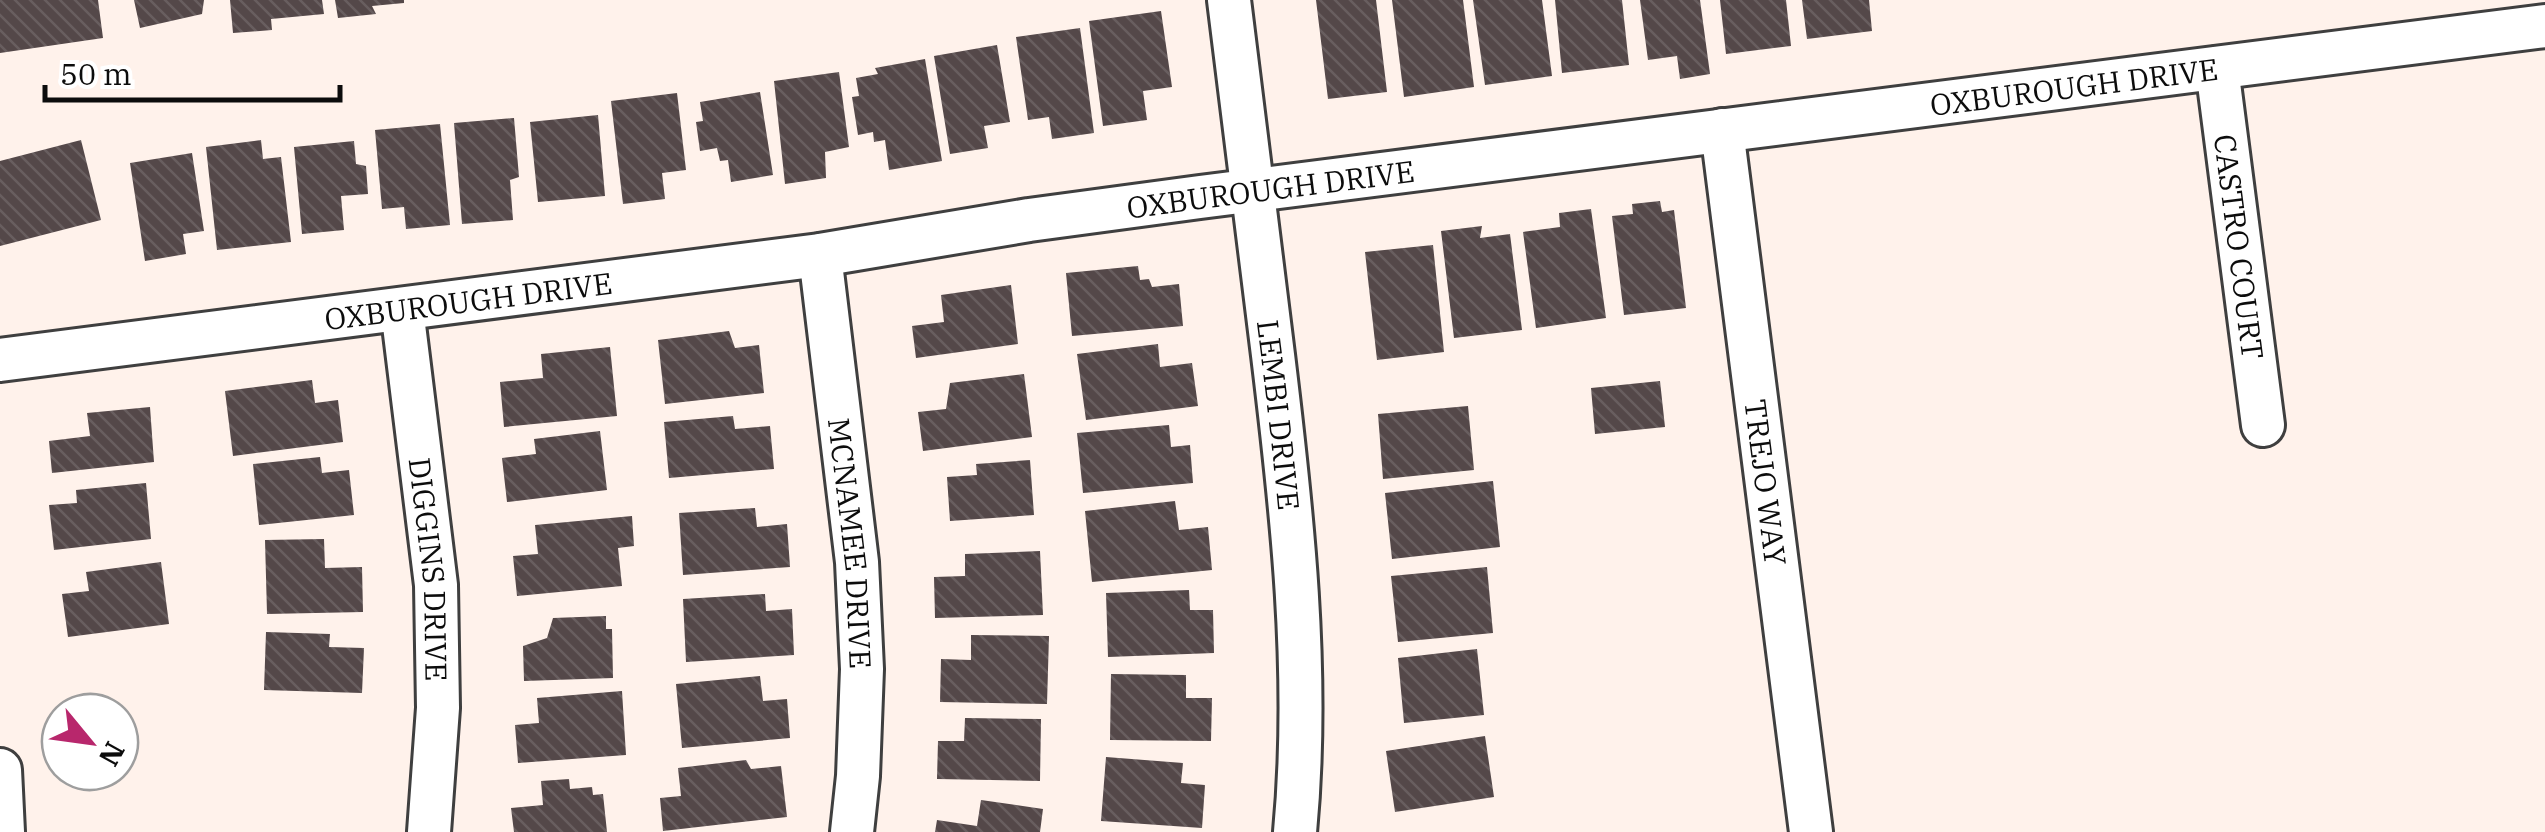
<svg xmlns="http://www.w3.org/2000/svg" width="2545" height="832" font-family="'IBM Plex Serif',serif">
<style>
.building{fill:url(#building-back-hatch)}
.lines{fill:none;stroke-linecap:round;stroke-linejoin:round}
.minor-casing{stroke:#3f3f3f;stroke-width:48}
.minor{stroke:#fff;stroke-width:42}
.labels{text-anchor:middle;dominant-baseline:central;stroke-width:10;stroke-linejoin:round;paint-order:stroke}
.street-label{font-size:30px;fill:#0c0c0c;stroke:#fff}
</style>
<defs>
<pattern id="building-back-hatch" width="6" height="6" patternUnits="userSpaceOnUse" patternTransform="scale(2.5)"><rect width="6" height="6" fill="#544849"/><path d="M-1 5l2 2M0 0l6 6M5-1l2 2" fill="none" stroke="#685e5f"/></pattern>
</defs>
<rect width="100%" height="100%" fill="#fff2eb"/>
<path class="building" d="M0,0h98l5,38 -103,15z
M134,0h70l-2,14 -62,14z
M230,0h92l2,14 -53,5 1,11 -39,3z
M335,0h69v3l-32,3 4,8 -38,4z
M1316,0h60l11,92 -59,7z
M1392,0h71l11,87 -70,10z
M1473,0h69l10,76 -67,9z
M1555,0h67l7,65 -67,8z
M1640,0h60l10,74 -30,5 -3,-23 -29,4z
M1720,0h66l5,46 -65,8z
M1802,0h67l3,31 -65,8z
M1161,11l11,76 -29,4 4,29 -44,6 -14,-105z
M1080,28l14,105 -42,6 -3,-22 -21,3 -12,-83z
M997,45l13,77 -26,4 4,22 -38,6 -16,-98z
M925,59l17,102 -53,9 -4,-30 -11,2 -1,-10 -15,3 -6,-38 7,-1 -3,-18 22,-4 -3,-6z
M839,72l10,75 -24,5 1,26 -41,6 -11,-103z
M760,92l13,83 -42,7 -3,-22 -8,1 -3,-13 -17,3 -4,-29 7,-1 -3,-19z
M677,93l9,77 -24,3 3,26 -42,5 -12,-103z
M598,115l7,81 -67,6 -8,-80z
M514,118l5,59 -9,3 3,40 -51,4 -8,-101z
M440,124l10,101 -44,4 -2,-22 -22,2 -7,-79z
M81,140l20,80 -101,26v-85z
M261,140l2,19 18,-2 10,85 -74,8 -11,-103z
M354,141l2,23 10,2 2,28 -27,2 3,34 -42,4 -8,-87z
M192,153l12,78 -21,3 3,20 -41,7 -15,-98z
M1660,201l2,11 12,-2 12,98 -62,7 -12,-99 21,-2 -1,-10z
M1591,209l15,109 -70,10 -13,-96 37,-5 -1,-14z
M1482,226l-2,12 30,-4 12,96 -68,8 -13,-107z
M1433,245l11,107 -67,8 -12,-108z
M1138,266l2,14 9,-1 3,8 27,-3 4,42 -111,10 -6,-63z
M1011,285l7,59 -102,14 -4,-32 32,-4 -3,-27z
M729,331l6,17 24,-3 5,48 -99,11 -7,-64z
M1158,344l2,23 32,-4 6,43 -112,14 -9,-66z
M610,347l7,69 -113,11 -4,-45 43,-4 -2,-24z
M1024,374l8,63 -109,14 -5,-39 28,-3 4,-26z
M312,380l3,23 23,-3 5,42 -110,14 -8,-65z
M1660,381l5,46 -70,7 -4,-46z
M1468,406l6,64 -91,9 -5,-65z
M150,407l4,55 -102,11 -3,-32 41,-5 -3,-23z
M733,416l2,13 35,-3 4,43 -105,9 -5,-56z
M1169,425l2,22 19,-2 3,38 -110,10 -6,-60z
M600,431l7,59 -100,12 -5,-44 34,-4 -2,-15z
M320,457l2,16 27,-3 5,45 -95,10 -6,-61z
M1030,460l4,55 -84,6 -3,-44 30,-2 -1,-11z
M1493,481l7,66 -108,12 -7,-66z
M146,483l5,56 -97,11 -5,-45 28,-2 -1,-13z
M1175,501l4,29 29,-3 4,43 -120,12 -7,-71z
M755,508l2,19 30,-3 3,43 -107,8 -4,-62z
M632,516l2,30 -16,2 4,38 -105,10 -4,-40 25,-2 -3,-29z
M324,539l1,29 37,-1 1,45 -96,2 -2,-74z
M1040,551l3,64 -108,3 -1,-41 31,-1v-22z
M161,562l8,62 -101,13 -6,-43 27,-3 -3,-19z
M1487,567l6,66 -95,9 -7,-66z
M1189,590l1,20h23l1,43 -106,4 -2,-64z
M765,594l1,17 26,-2 2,46 -108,7 -3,-63z
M606,616v13h6l1,49 -89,3 -1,-35 24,-8 6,-20z
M266,632l64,2 -1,13 35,1 -2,45 -98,-3z
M971,635l78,1 -2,68 -107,-2 1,-43 30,1z
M1477,649l7,66 -80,8 -6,-65z
M1111,674l75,1v23h26l-1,43 -101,-1z
M760,676l3,25 24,-2 3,39 -108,10 -6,-64z
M622,691l4,64 -108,8 -3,-38 24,-2 -2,-25z
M965,718l76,1 -1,62 -103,-2 1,-38h26z
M1485,736l9,61 -99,15 -9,-61z
M1106,757l77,6 -2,20 24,2 -3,43 -101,-7z
M746,760l5,9 30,-3 6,51 -124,14 -3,-33 21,-2 -3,-28z
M569,779l1,10 22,-2 1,8 10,-1 4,38h-93l-3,-24 32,-3 -2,-24z
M981,800l62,9 -3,23h-105l2,-12 40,6z"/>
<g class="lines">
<g class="minor-casing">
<g id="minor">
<path id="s1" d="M1229,0c14,118 29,236 44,355 19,156 37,319 22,477"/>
<path id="s2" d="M2217,68l46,357"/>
<path id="s3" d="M1722,130l89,702"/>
<path id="s4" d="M820,255l37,307 5,107 -4,107 -6,56"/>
<path id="s5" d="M402,309l34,276 2,123 -9,124"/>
<path id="s6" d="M0,360l820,-105 209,-35 171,-23 1345,-171"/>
<path d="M0,770l3,62"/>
</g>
</g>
<use href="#minor" class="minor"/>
</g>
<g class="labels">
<g class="street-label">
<text stroke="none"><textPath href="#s6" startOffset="2092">OXBUROUGH DRIVE</textPath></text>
<text stroke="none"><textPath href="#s6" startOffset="1282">OXBUROUGH DRIVE</textPath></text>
<text stroke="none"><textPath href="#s2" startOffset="180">CASTRO COURT</textPath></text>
<text stroke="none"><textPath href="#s6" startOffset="472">OXBUROUGH DRIVE</textPath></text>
<text stroke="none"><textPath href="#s1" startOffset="418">LEMBI DRIVE</textPath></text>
<text stroke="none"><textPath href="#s3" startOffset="355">TREJO WAY</textPath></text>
<text stroke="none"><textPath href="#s4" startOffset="290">MCNAMEE DRIVE</textPath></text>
<text stroke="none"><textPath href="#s5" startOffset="262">DIGGINS DRIVE</textPath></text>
</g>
</g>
<g transform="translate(90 742) rotate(119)"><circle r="48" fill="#ffffff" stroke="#9e9e9e" stroke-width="2.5"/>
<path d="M0-8L18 38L0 25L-18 38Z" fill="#b8276c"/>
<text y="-15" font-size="28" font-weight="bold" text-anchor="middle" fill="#0c0c0c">N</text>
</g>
<path d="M45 85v15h295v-15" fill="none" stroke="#0c0c0c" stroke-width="5"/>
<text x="60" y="85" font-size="30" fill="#0c0c0c" stroke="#ffffff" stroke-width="8" paint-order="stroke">50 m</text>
</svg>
